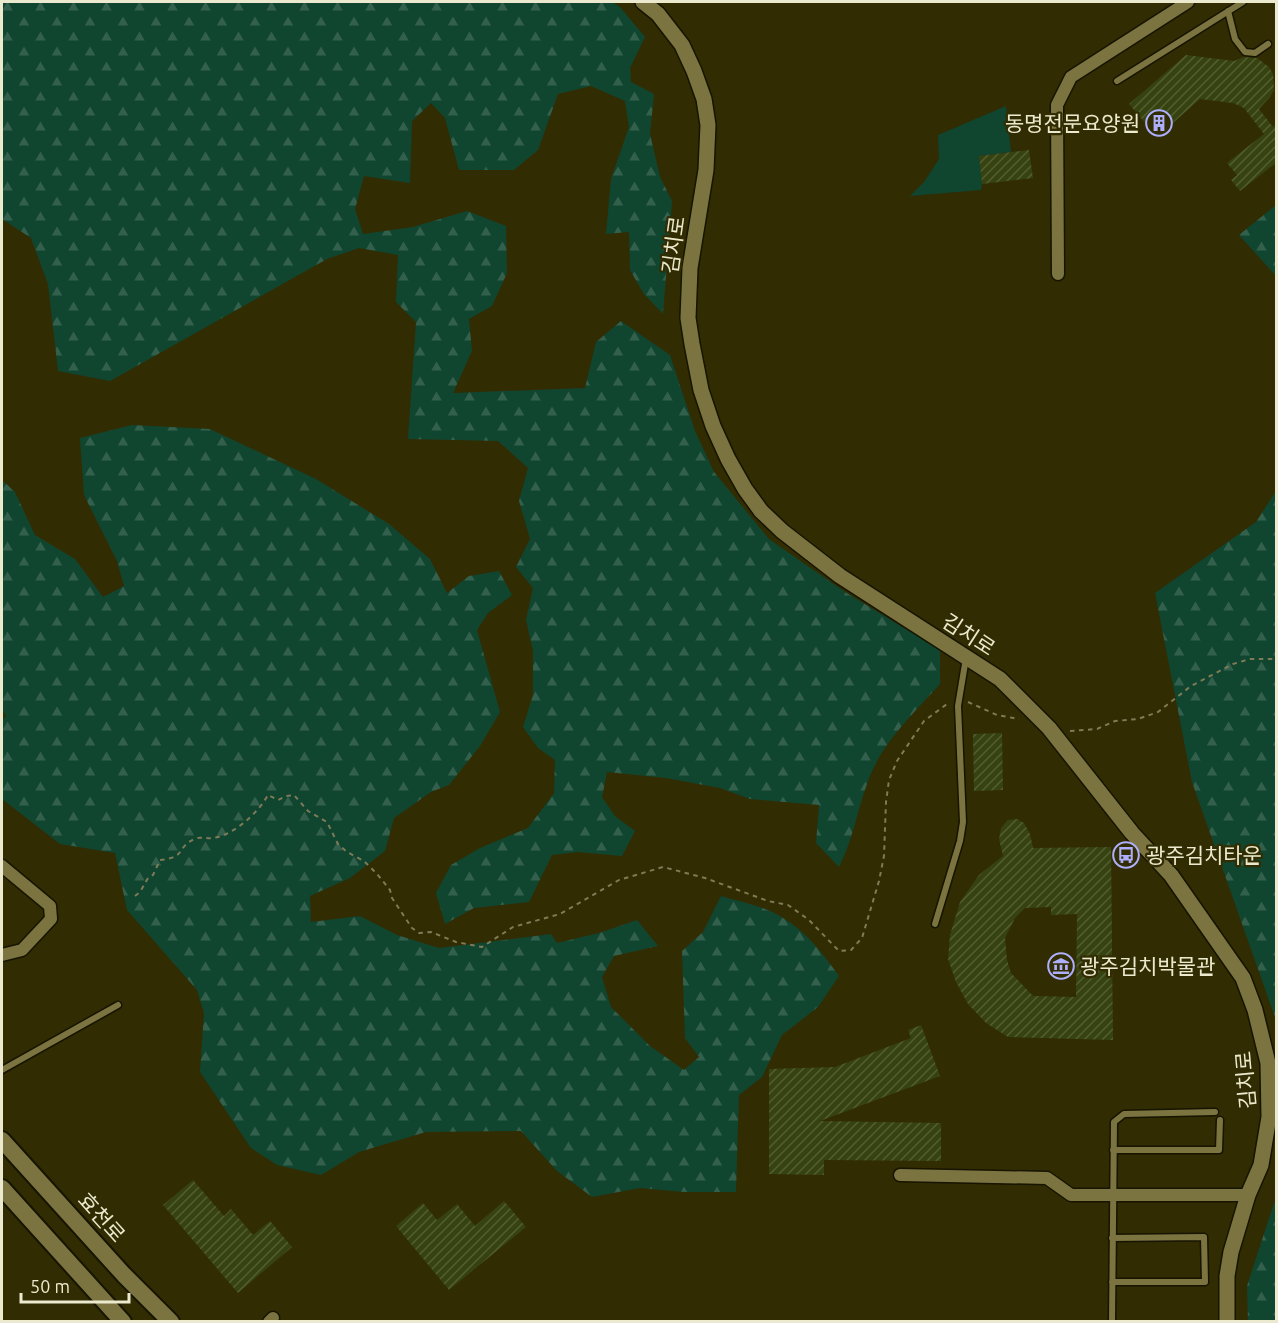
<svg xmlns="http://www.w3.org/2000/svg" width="1278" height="1323" font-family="Ubuntu,'Noto Sans KR',sans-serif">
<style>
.forest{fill:url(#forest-firs)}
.park{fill:#104530}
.building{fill:url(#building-hatch);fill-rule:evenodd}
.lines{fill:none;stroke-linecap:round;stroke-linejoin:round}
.service-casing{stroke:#171400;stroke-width:9}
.minor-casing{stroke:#171400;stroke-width:15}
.tertiary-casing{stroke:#171400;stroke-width:18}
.secondary-casing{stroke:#171400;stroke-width:20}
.path{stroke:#7f7b57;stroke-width:2;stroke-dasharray:4.5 4.5;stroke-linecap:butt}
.service{stroke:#7b7440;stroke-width:6}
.minor{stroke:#7b7440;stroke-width:12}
.tertiary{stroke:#7b7440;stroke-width:15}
.secondary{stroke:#7b7440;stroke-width:16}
.labels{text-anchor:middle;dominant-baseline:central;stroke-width:4.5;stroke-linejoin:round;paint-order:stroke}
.poi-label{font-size:21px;fill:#eceace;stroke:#312c02;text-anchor:start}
.street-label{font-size:21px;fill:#eceace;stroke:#312c02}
</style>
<defs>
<pattern id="forest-firs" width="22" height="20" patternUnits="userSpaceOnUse" patternTransform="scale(1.5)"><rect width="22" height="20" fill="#104530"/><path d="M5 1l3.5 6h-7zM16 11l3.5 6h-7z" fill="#33604d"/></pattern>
<pattern id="building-hatch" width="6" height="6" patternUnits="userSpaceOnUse" patternTransform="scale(1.5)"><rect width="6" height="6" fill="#364311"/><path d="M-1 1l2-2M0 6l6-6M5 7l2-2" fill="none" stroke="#535e32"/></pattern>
</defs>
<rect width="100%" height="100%" fill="#312c02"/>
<path class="forest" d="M2,2h610l8,5 25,30 -15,31 1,14 23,12 -4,40 10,43 12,24 -9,113 -19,-20 -14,-24 -1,-38 -23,2 5,-55 18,-52 -4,-26 -34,-15 -33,8 -20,56 -24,20h-55l-14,-52 -14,-15 -19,18 -2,62 -46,-7 -9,33 8,25 50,-7 54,-16 39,15 1,47 -15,33 -23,13 3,32 -19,42 132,-5 11,-46 25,-21 49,34 25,76 19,41 55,67 76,53 95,58v34c-21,23 -50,52 -64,79 -17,33 -20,71 -37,104l-23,-24 3,-38 -69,-6 -30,-11 -54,-10 -59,-6 -5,25 13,19 20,15 -13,25 -44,-4 -26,3 -23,47 -55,6 -29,16 -9,-31 15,-28 29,-17 48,-20 26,-35 1,-33 -17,-12 -15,-21 10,-32v-44l-7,-31 7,-32 -17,-21 14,-28 -11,-38 9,-33 -30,-27 -90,-2 8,-117 -20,-20 2,-47 -39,-7 -32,11 -217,122 -52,-10 -10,-87 -17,-46 -29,-19z
M1276,205v71l-37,-41z
M132,425l78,4 106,50 73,45 41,35 17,34 22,-17 30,-5 13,24 -24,18 -11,17 23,82 -20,34 -31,39 -18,7 -37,26 -9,33 -35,27 -40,18 1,26 49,-6 37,19 42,13 112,-14 6,9 42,-10 38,-13 21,26 -44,10 -12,21 9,30 39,39 34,24 15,-13 -14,-19 -3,-87 21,-19 18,-36c20,6 44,10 62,22 24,14 40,36 56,58l-21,31 -36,28 -20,42 -23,18 -3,97h-52l-44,-4 -48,9 -35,-26 -36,-40 -95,1 -67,20 -38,23 -44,-10 -26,-17 -51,-76 4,-59 -7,-23 -70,-80 -12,-57 -55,-9 -58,-45v-79l4,-4 -4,-7v-229l13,12 20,43 40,24 28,38 21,-11 -7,-25 -33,-66 -4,-57z
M1276,491v529l-84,-238 -37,-189 101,-71z
M1276,1197v124h-28l-1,-35z"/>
<path class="park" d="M1006,106l5,46 -32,4 3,28 -1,6 -71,6 14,-14 15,-23 -1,-24z"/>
<path class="building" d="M1186,55l48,6 10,-4 13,1 12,9 4,7 1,16 -4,7 -11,12 14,18 3,-2v38l-36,28 -9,-11 6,-5 -10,-12 37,-29 -20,-26 -11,-5 -33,-4 -43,38 -28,-33z
M1029,150l4,28 -51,6 -3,-28z
M1002,733l1,57 -29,1 -1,-57z
M1017,819l7,4 6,11 3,14 78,-1 2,193 -105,-3 -22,-14 -18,-19 -12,-22 -8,-23 2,-24 10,-33 19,-27 24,-19 -4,-17 2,-11 7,-8zM1051,907v8l26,-1 -1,83 -43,-1 -22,-23 -4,-13 -2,-22 10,-20 10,-10z
M921,1025l19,51 -120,45 121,2v38l-117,-1v15l-55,-1v-105l66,-2 76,-29 -3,-8z
M193,1180l31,36 7,-7 22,26 17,-14 22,26 -54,46 -75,-88z
M504,1201l22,26 -77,63 -53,-64 27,-23 14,17 20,-16 18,22z"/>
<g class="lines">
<g class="service-casing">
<path id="service" d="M1228,11l7,28 10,13 10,1 13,-9
M1117,81l126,-79
M935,924l25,-83 3,-19 -5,-116 8,-48
M2,1070l116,-65
M1113,1150h106l1,-30
M1112,1238l92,-1 1,45h-93
M1112,1322l2,-200 10,-8 91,-2"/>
</g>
<g class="minor-casing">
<path id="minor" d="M1058,274l-1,-169 14,-28 117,-75
M2,866l48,40 1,13 -29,31 -20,5
M900,1175l147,3 24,17h177
M269,1322l4,-4"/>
</g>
<g class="tertiary-casing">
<path id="tertiary" d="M643,2l15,12 24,31 12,26 10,28 4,26 -2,45 -16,98 -2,50 4,26 9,46 12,36 15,33 17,30 16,22 21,20 58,45 160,103 49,49 83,105 39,42 72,103 12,32 13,53 1,54 -8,48 -13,30 -17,57 -4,24v46"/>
</g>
<g class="secondary-casing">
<path id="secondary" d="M2,1140l122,135 47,47
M2,1188l121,134"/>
</g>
<path class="path" d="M968,702l29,13 22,4
M1070,731l27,-2 18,-8 23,-2 20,-7 33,-26 42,-22 17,-5h26
M135,896l5,-4 8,-14 5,-3 7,-15c27,-3 15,-11 34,-21 7,-3 12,0 19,-1 21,-3 45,-25 55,-43l10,5 8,-4 8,-1 14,16 19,11 11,22 9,8 17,9 13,13 13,16 2,8 20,30 7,5 12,-1 25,10 26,5 31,-20 47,-13 59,-34 44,-13 42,11 63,23 20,4 21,15 30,31 12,-1 11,-12 17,-57 5,-25 2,-54 3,-22 8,-19 27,-40 23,-17"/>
<use href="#service" class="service"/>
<use href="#minor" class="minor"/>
<use href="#tertiary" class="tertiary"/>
<use href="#secondary" class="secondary"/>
</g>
<defs>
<g id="building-ring" transform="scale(1.35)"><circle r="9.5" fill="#312c02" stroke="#adaffb" stroke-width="1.5"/><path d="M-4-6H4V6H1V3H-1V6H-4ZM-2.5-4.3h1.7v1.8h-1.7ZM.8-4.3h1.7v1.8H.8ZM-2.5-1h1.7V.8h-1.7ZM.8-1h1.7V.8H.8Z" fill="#adaffb"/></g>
<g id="bus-ring" transform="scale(1.35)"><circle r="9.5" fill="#312c02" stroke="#adaffb" stroke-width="1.5"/><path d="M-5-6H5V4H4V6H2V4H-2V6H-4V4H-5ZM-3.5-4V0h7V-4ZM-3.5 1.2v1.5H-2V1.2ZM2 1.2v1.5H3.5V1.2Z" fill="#adaffb"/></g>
<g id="museum-ring" transform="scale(1.35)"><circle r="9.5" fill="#312c02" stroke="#adaffb" stroke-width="1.5"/><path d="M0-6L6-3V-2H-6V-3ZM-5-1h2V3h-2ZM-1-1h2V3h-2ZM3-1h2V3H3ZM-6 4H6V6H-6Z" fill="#adaffb"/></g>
</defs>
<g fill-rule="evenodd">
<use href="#building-ring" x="1159" y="123"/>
<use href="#bus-ring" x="1126" y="855"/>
<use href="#museum-ring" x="1061" y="966"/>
</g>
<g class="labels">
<g class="poi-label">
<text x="1140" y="123" text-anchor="end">동명전문요양원</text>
<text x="1146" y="855">광주김치타운</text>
<text x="1080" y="966">광주김치박물관</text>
</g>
<g class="street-label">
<text transform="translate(673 245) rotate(-82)">김치로</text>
<text transform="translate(969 634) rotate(33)">김치로</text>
<text transform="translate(1245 1080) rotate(-95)">김치로</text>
<text transform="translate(102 1217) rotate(48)">효천로</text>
</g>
</g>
<rect width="1278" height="1323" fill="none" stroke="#eceace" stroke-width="6"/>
<path d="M21 1293v9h108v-9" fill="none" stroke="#eceace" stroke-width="3"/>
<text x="30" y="1293" font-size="18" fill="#eceace" stroke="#312c02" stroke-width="4.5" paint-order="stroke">50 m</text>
</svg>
